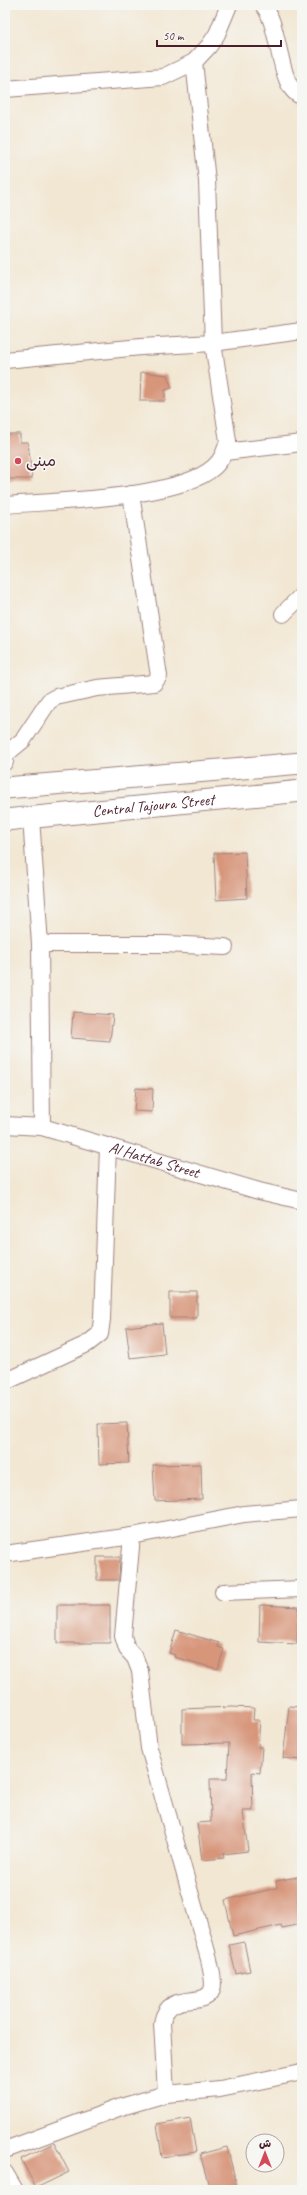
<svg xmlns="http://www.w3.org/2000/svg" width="307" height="2195" font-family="Caveat,'Playpen Sans Arabic',sans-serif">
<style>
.building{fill:#d7957a}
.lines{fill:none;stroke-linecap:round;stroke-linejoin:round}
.minor-casing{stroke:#9e837f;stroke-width:18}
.major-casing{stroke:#9e837f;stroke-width:23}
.minor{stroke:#fff;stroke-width:16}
.major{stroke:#fff;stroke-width:21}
.poi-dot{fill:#d1495b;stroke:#f6f6f2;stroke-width:1.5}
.labels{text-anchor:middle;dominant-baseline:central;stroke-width:3.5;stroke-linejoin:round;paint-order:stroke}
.poi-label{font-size:16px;fill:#4a1f2b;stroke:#f6f6f2;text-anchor:start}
.street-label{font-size:16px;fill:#4a1f2b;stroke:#f6f6f2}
</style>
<rect width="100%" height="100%" fill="#f6f6f2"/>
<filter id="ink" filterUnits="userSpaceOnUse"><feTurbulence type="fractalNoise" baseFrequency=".025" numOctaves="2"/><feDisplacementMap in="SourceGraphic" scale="8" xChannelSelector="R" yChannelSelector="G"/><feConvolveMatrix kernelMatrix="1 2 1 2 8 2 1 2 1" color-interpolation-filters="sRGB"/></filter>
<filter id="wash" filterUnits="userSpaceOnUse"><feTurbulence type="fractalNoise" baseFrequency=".012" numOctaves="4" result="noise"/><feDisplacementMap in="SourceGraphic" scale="16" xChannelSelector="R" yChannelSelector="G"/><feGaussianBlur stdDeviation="0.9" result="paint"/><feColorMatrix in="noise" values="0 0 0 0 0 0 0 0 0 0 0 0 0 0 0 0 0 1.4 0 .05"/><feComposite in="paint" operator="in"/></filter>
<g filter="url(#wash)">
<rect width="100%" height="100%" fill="#f2e7d3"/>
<g id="blocks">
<path class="building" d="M141,372l26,3 5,13 -7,2v11h-25z
M5,434h15v8h8l4,37h-27z
M245,852l2,46 -31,2 -2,-47z
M73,1012l40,3 -3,26 -39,-3z
M136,1088l17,1 -1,23 -18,-1z
M170,1292h27v26h-27z
M162,1323l3,31 -35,4 -4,-31z
M127,1423l2,40 -30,1 -1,-40z
M201,1464l1,35 -47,2 -2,-36z
M97,1557h23l-1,23h-22z
M57,1605h53v38h-53z
M260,1605l39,2 -2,37 -38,-2z
M176,1630l43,13 -1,4 6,2 -6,20 -44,-12 1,-2 -6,-2z
M289,1706l13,1 -2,53 -17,-2z
M232,1707l22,1 -1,12h7l-2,27h4l-2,26 -8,-1 1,39h-10l5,40 -25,3 1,4 -22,2 -5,-37 14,-1 -1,-43h17l2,-36 -47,1v-35z
M302,1876v21l-4,1 4,26 -20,4 -1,-3 -48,11 -8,-36 52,-12 -1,-7z
M244,1942l6,29 -14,3 -7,-29z
M190,2118l6,34 -34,5 -5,-33z
M54,2143l15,29 -33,16 -15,-29z
M227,2147l11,43h-28l-10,-36z"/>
</g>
</g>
<g filter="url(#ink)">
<use href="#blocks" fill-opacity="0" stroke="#9e837f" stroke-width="1"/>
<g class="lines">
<g class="minor-casing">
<g id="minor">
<path d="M263,5c18,20 15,86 39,91"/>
<path d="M5,89l158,-12 31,-15 15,-16 8,-12 12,-29"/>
<path d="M5,360l136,-13 72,-4 89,-12"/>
<path d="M225,452l77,-9"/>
<path d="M5,505c49,-4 174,-6 209,-38 8,-7 11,-16 14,-26l-15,-98 -6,-162 -13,-119"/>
<path d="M283,614l19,-19"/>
<path d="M5,762l1,-8 17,-14 26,-39 7,-4 41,-9 57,-5 5,-7 -28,-182"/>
<path d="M31,818l9,126 2,183"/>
<path d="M40,944h125l60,3"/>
<path id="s1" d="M5,1125l37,2 217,64 43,10"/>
<path d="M5,1382l82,-38 13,-10 2,-15 6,-173"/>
<path d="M132,1536l-9,100 4,13 8,9 5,13 9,77 60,211c1,8 6,23 3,31 -8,20 -44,-2 -50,33l4,71"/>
<path d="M5,1554l127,-18 112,-22 58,-5"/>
<path d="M223,1592l79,-3"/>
<path d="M5,2150l116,-43 45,-13 54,-5 82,-17"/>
<path d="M5,2173l10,17"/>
</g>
</g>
<g class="major-casing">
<g id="major">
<path d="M5,788l297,-25"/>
<path id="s2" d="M5,820l297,-29"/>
</g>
</g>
<use href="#minor" class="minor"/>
<use href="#major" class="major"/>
</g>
</g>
<circle class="poi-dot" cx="18" cy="461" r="4"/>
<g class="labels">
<g class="poi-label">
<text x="26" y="461">مبنى</text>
</g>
<g class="street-label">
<text stroke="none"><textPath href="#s2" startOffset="149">Central Tajoura Street</textPath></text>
<text stroke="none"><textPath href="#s1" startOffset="154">Al Hattab Street</textPath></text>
</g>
</g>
<rect width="307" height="2195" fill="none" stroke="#f6f6f2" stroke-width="20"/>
<g transform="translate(265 2153)"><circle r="19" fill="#f6f6f2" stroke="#b1a0a2"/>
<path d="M0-3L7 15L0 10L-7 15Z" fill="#d1495b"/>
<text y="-6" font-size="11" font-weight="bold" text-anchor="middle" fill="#4a1f2b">ش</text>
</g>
<path d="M157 40v6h124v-6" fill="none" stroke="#4a1f2b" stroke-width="2"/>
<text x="163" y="40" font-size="12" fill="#4a1f2b" stroke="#f6f6f2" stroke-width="3" paint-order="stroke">50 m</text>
</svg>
